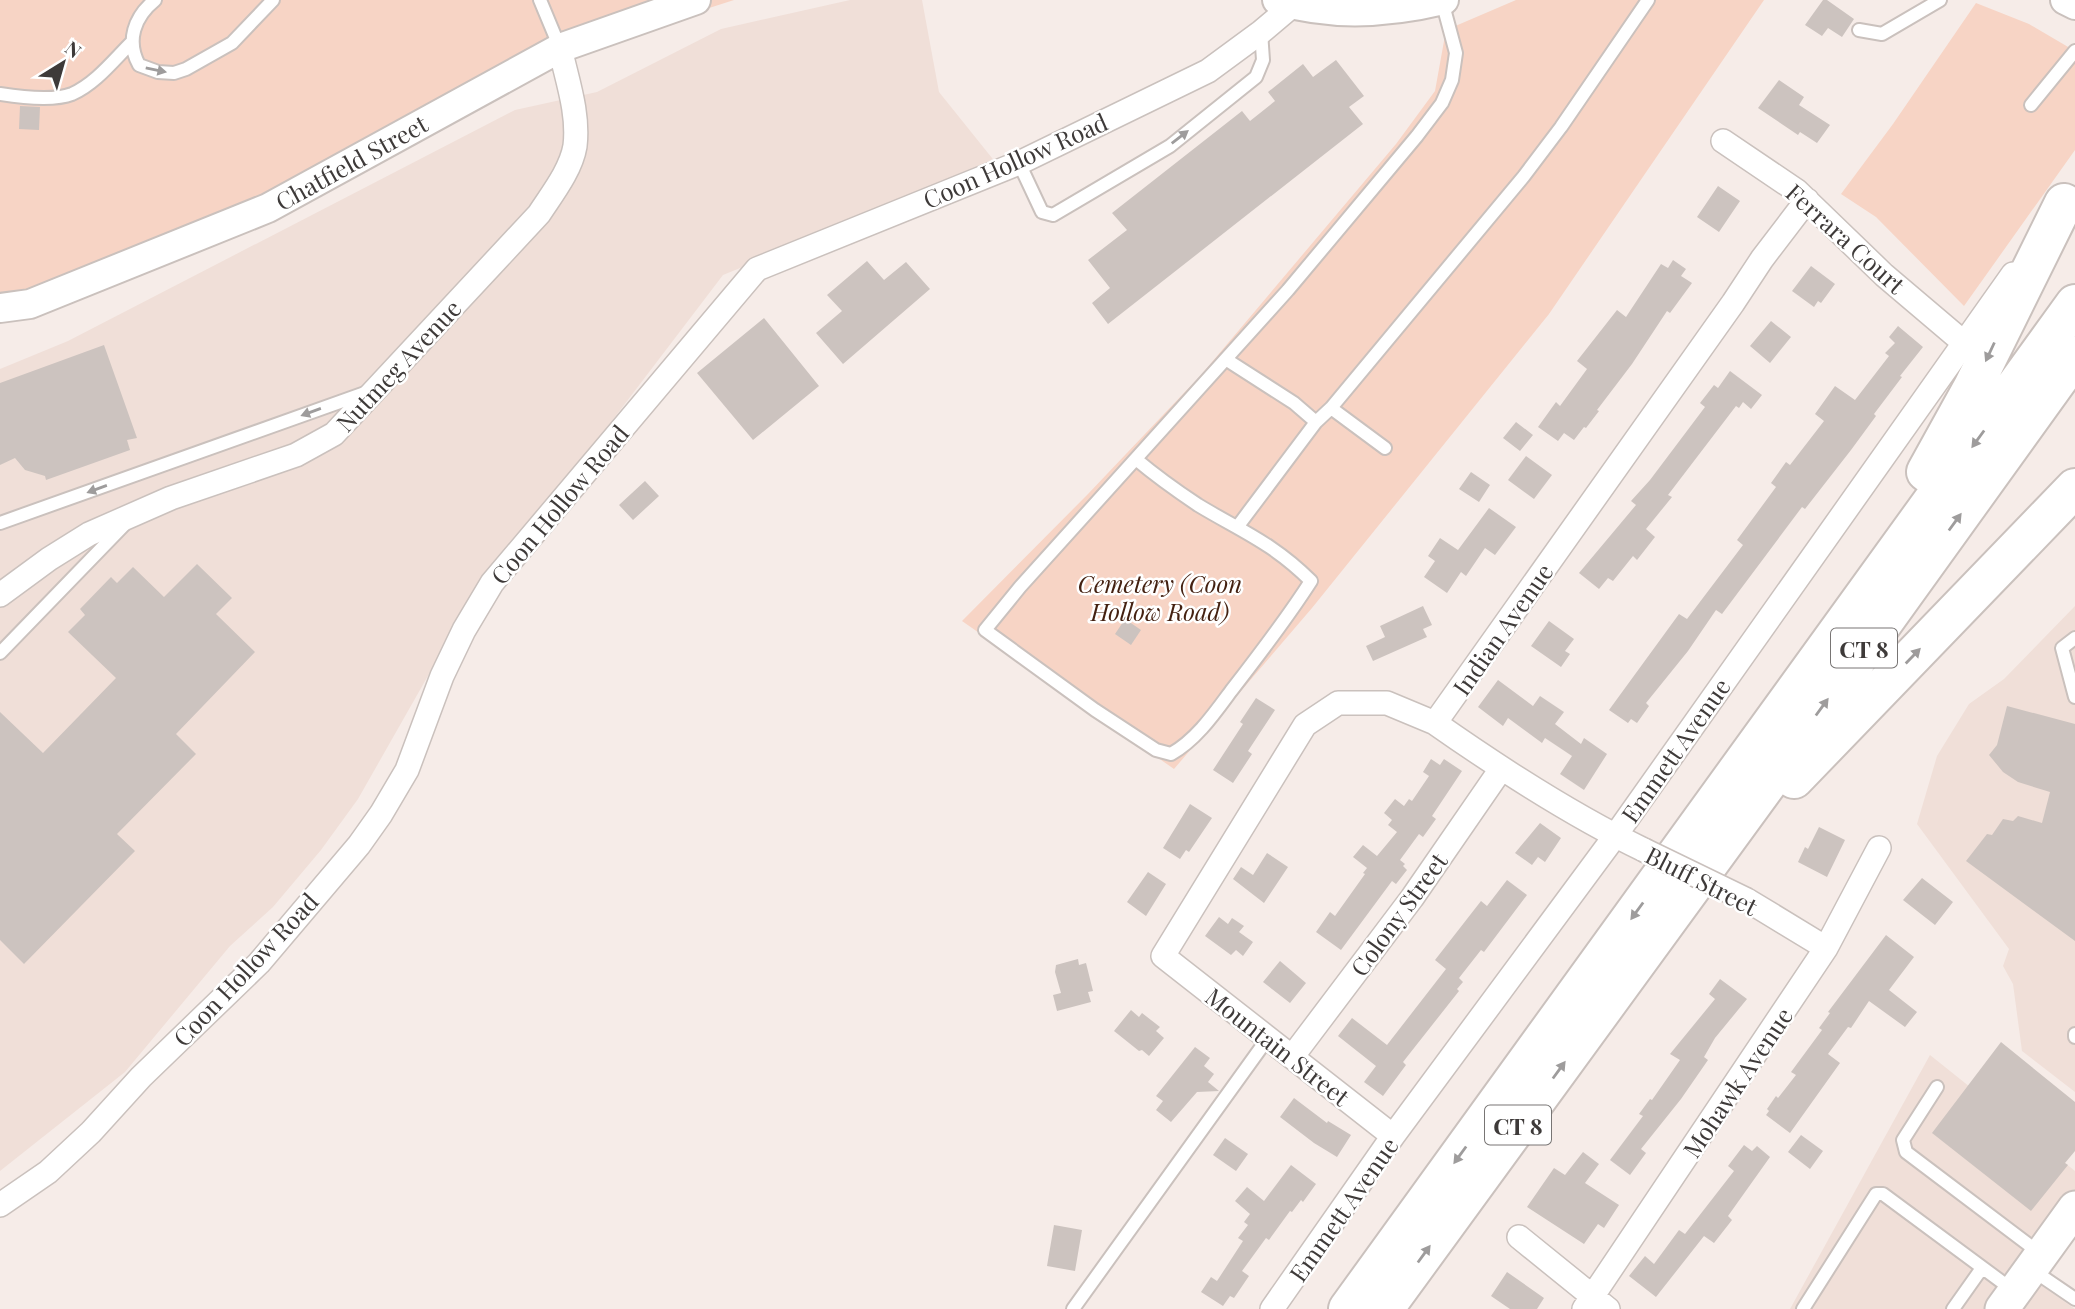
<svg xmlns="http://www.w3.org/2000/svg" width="2075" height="1309" font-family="'Playfair Display',serif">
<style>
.built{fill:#f0dfd8}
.green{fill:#f7d4c5}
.building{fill:#ccc3bf}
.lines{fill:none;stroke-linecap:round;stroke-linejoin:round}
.service-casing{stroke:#cac1bd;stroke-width:16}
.minor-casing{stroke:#cac1bd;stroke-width:26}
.tertiary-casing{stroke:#cac1bd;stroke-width:32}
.secondary-casing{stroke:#cac1bd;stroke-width:37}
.motorway-casing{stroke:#cac1bd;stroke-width:42}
.service{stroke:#fff;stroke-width:12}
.minor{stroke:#fff;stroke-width:23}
.tertiary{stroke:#fff;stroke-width:28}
.secondary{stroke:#fff;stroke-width:33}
.motorway{stroke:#fff;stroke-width:38}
.minor-bridge-casing{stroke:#cac1bd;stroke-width:26;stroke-linecap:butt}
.minor-bridge{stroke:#fff;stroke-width:23}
.oneway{fill:#9e9c9c}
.labels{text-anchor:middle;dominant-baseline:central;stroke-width:5;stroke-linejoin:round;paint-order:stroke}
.shield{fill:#fff;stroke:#787574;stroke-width:2}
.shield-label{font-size:23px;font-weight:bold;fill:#3e3a39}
.street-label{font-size:24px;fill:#3e3a39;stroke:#fff}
.park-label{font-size:24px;font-style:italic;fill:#442111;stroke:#fff}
</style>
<rect width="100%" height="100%" fill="#f6ece8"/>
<path class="built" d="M850,0h72l17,92 57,71 -273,112 -265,348 -100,176 -37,51 -48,57 -43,39 -105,126 -125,99v-802l68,-28 447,-231 82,-18 124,-63z
M2075,606v486l-53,-41 -9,-67 -10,-18 6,-17 -92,-125 20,-68 32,-52 35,-25z
M1930,1055l145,116v37l-48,67 48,34h-285z"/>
<path class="green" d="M0,0h734l-143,46 -73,42 -106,51 -387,155 -25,1z
M1516,0h248l-215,314 -237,294 -138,161 -212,-148 126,-127 113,-119 195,-231 39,-53 11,-61z
M1976,3l53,21 46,27v99l-111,156 -88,-89 -35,-23 52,-70z"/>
<path class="building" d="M1823,0h4l27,19 -12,18 -14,-9 -6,8 -17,-11z
M1336,60l28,36 -15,11 14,17 -255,200 -16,-21 18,-15 -22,-28 39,-30 -15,-17 130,-102 8,10 25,-20 -7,-9 35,-28 10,13z
M1779,80l25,17 -5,8 31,20 -13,18 -17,-11 -2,3 -40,-27z
M20,106l20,1 -1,23 -20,-1z
M1718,186l22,15 -21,31 -22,-15z
M1673,260l13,9 -5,7 11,7 -22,30 -3,-2 -35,53 -35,46 2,1 -13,17 -2,-1 -10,13 -10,-7 -6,8 -20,-14 18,-25 4,4 27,-37 -10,-8 40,-51 9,7 35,-53 7,4z
M867,261l17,19 22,-18 24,27 -87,75 -27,-31 26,-22 -15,-16z
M1811,266l24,18 -14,19 -3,-2 -4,6 -22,-16z
M764,318l55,68 -66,54 -56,-67z
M1771,321l20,16 -21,26 -20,-17z
M1898,326l25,21 -23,29 2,1 -28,37 2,2 -25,34 -46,59 -3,-2 -80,107 -6,-4 -28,41 -42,52 3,3 -12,17 -6,-4 -3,4 -19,-13 70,-96 8,5 56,-74 -6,-5 39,-53 -5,-4 15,-21 4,3 34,-44 -9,-7 20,-28 20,14 34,-44 -4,-3 10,-10 -6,-6z
M104,345l33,93 -10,2 3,10 -84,30 -1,-4 -20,-6 -10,-12 -15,7v-82z
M1730,371l32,24 -11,14 -8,-7 -4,6 -3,-2 -68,89 4,2 -26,32 9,8 -18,23 -4,-4 -20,25 -5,-3 -9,11 -20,-16 57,-68 -5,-4 19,-21 55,-73 -5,-4 14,-18 4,3z
M1516,422l17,13 -13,16 -17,-13z
M1526,456l26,19 -18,24 -26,-19z
M1471,472l19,13 -11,17 -20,-13z
M645,481l14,15 -26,24 -14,-15z
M1489,508l27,19 -21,28 -10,-7 -19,28 -5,-4 -14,21 -23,-16 11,-16 -7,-5 12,-18 18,12z
M197,564l35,34 -16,16 39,38 -79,82 20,20 -79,80 18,17 -111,113 -24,-24v-228l43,41 73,-75 -48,-46 17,-17 -5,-6 31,-32 6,6 16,-16 31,30z
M1423,606l9,19 -9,4 4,8 -54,24 -7,-15 19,-9 -5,-11z
M1125,619l16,11 -10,15 -16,-11z
M1549,621l25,18 -9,12 5,3 -9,13 -30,-21z
M1498,680l35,26 7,-10 24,16 -9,12 26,20 3,-6 23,16 -23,36 -24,-16 12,-18 -27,-18 -3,5 -34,-25 -5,8 -25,-19z
M1256,698l19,12 -27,41 4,3 -19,29 -20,-13 30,-46 -3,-2z
M2007,706l68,18v217l-109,-80 21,-27 5,1 11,-16 10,2 5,-5 24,7 8,-31 -32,-10 -15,-10 -14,-17 8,-10z
M1431,759l9,6 4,-6 18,12 -30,45 4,3 -13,18 -4,-3 -19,26 5,4 -2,2 4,4 -11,14 -4,-3 -51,69 -25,-18 14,-20 5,4 30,-42 -2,-1 4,-5 -14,-11 10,-12 14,11 20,-24 -9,-7 4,-5 -8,-7 11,-14 9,7 5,-7 3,2 17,-25 -6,-4z
M1190,804l22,14 -23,34 -3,-2 -6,9 -17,-11z
M1540,823l21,15 -16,24 -7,-5 -6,8 -17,-12z
M1819,827l26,13 -18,37 -29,-15 7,-15 3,2z
M1267,853l21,14 -24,36 -31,-24 8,-12 12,8z
M1148,872l18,12 -20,32 -19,-14z
M1922,878l31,24 -18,23 -32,-25z
M1507,880l20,15 -43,57 -3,-2 -22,28 4,4 -6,7 2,2 -56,71 3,3 -23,31 -19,-14 12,-16 -38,-30 14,-18 35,27 59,-76 -11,-9 46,-59 6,5z
M1219,917l9,7 4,-6 12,8 -5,6 14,10 -10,14 -7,-6 -5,5 -26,-19z
M1886,935l28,22 -25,33 28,22 -12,15 -36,-26 -18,27 -3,-1 -20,27 12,9 -50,70 -24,-18 3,-4 -2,-2 9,-13 2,2 18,-23 -5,-3 31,-42 -3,-2 11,-15 -2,-1z
M1078,959l1,6 7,-2 7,28 -5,1 3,10 -34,9 -4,-16 8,-2 -6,-21 1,-7z
M1280,961l26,22 -16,20 -27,-21z
M1720,979l27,20 -32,39 -11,19 4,3 -27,39 -40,50 5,4 -16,22 -20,-15 33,-44 -4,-2 11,-15 2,1 28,-40 -10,-6 45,-55 -6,-5z
M1131,1010l8,7 3,-4 18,14 -4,4 8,7 -15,18 -7,-6 -3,1 -25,-20z
M2001,1042l74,60v49l-10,12 3,2 -37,46 -99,-78z
M1195,1047l15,11 -6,8 10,8 -6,8 11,9 -22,1 -26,30 -15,-12 7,-9 -7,-5z
M1294,1098l33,25 1,-2 23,14 -14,22 -23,-14 -34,-26z
M1801,1135l22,16 -13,18 -22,-17z
M1225,1138l23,16 -12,17 -23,-16z
M1744,1145l8,6 5,-5 13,11 -42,59 4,4 -18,23 -10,-7 -48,61 -27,-21 16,-20 9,8 25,-34 6,4 49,-63 -6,-5z
M1583,1152l16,12 -14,19 34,22 -15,23 -6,-4 -14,20 -57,-37 27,-39 11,7z
M1291,1165l25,19 -13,18 -2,-2 -9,12 -2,-1 -21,29 -3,-2 -24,33 7,5 -15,22 -4,-2 -7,10 -22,-14 10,-15 6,4 26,-40 -5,-3 10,-13 -4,-3 6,-8 -15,-13 12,-14 17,14z
M1054,1225l28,5 -7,41 -28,-5z
M1507,1272l37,26 -7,11h-27l-19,-13z"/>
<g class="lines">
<g class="service-casing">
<path id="service" d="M155,0c-21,17 -29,41 -16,65l19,7 16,1 12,-4 46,-26 41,-43
M540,0l20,48
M1859,30l23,4 58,-34
M0,94c19,3 54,7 72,0 23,-10 41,-33 59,-51
M2031,105l44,-54
M1019,163l23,49 11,3 117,-69 86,-69 7,-17 -2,-28
M1227,360l67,43 22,19
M1331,408l54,40
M1137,460c19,16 40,31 61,45 43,26 75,38 113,76 -25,39 -52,74 -80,110 -17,23 -35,49 -60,63l-15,-4 -61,-40 -110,-80 35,-43 268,-297 129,-154 25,-33 10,-23 4,-27 -14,-52
M0,523l365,-130
M1238,526l78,-104 15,-14 193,-232 37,-49 87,-127
M2075,638l-13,10 13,49
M0,653l124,-128
M2075,1034v3
M1937,1087l-34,53 3,12 135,102
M2031,1269l44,30
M1073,1309l195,-271
M1803,1309l73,-115h7l131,97
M1953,1309l29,-41"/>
</g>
<g class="minor-casing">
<path id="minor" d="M1723,141l74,50 87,84 79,67
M0,595l49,-36 40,-25 82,-36 125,-43 38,-21 205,-220c13,-20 32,-44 36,-68 4,-33 -8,-66 -15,-98
M1435,723c67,47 136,92 209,127
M1747,900l79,48
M1292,1057l120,-159 89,-129
M1393,1136l-230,-180 142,-231 33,-22h49l48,20 298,-420 29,-44 45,-59
M0,1205l48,-33 43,-40 50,-55 118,-114 100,-118 22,-31 26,-44 35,-94 22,-46 28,-47 265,-314 262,-106 189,-92 53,-39 32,-27
M1519,1237l89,72
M1272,1309l121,-173 222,-300 398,-562
M1584,1309l242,-361 53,-100"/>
</g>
<g class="tertiary-casing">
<path id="tertiary" d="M1277,0c54,17 113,13 167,0
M2065,0l10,5
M0,308l30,-4 238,-96 292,-160 136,-48"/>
</g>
<g class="secondary-casing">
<path id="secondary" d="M2002,1309l73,-101"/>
</g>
<g class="motorway-casing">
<path id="motorway" d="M1926,472l47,-85 91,-184
M1794,779l281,-291
M1348,1309l727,-1005
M1384,1309l396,-543 295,-410"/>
</g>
<use href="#service" class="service"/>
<use href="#minor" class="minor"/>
<use href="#tertiary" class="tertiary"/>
<use href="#secondary" class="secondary"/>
<use href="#motorway" class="motorway"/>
<g class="minor-bridge-casing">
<path id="minor-bridge" d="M1644,850l103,50"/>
</g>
<use href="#minor-bridge" class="minor-bridge"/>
</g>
<defs><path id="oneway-solid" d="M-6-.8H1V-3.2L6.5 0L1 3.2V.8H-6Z" transform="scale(1.75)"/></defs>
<g class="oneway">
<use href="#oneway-solid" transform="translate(156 70) rotate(12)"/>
<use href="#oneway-solid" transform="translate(1180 137) rotate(-38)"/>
<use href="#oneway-solid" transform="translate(1990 352) rotate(115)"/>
<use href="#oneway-solid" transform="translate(311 412) rotate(160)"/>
<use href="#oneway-solid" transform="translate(1978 439) rotate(126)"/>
<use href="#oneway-solid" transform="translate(97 489) rotate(160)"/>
<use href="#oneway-solid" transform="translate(1955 522) rotate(-54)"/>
<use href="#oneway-solid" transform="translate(1913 656) rotate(-46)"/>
<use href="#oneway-solid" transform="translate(1822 707) rotate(-54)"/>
<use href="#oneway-solid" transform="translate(1637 911) rotate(126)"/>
<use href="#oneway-solid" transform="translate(1559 1070) rotate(-54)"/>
<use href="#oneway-solid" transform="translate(1460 1155) rotate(126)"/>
<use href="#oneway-solid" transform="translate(1424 1254) rotate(-54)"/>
</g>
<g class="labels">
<g class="shield">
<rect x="1831" y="628.5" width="66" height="39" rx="5"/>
<rect x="1485" y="1105.5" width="66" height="39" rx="5"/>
</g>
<g class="shield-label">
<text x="1864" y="648">CT 8</text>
<text x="1518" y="1125">CT 8</text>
</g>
<g class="street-label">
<text transform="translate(1015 160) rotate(-24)">Coon Hollow Road</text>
<text transform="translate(351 162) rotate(-29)">Chatfield Street</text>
<text transform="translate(1846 238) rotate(42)">Ferrara Court</text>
<text transform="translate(398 365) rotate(-47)">Nutmeg Avenue</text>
<text transform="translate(559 504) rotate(-50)">Coon Hollow Road</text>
<text transform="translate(1502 629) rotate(-55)">Indian Avenue</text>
<text transform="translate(1675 750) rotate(-55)">Emmett Avenue</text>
<text transform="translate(1702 880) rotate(27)">Bluff Street</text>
<text transform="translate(1398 914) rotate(-54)">Colony Street</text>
<text transform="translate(245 969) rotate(-47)">Coon Hollow Road</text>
<text transform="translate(1278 1046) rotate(38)">Mountain Street</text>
<text transform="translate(1737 1082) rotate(-56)">Mohawk Avenue</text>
<text transform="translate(1343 1209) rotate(-55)">Emmett Avenue</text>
</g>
<g class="park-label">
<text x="1160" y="583">Cemetery (Coon<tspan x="1160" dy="28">Hollow Road)</tspan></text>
</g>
</g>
<g transform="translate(63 63) rotate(37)" stroke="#ffffff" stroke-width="5" paint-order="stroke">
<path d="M0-5L12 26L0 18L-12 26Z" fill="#3e3a39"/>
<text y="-10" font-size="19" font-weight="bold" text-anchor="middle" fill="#3e3a39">N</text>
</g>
</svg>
